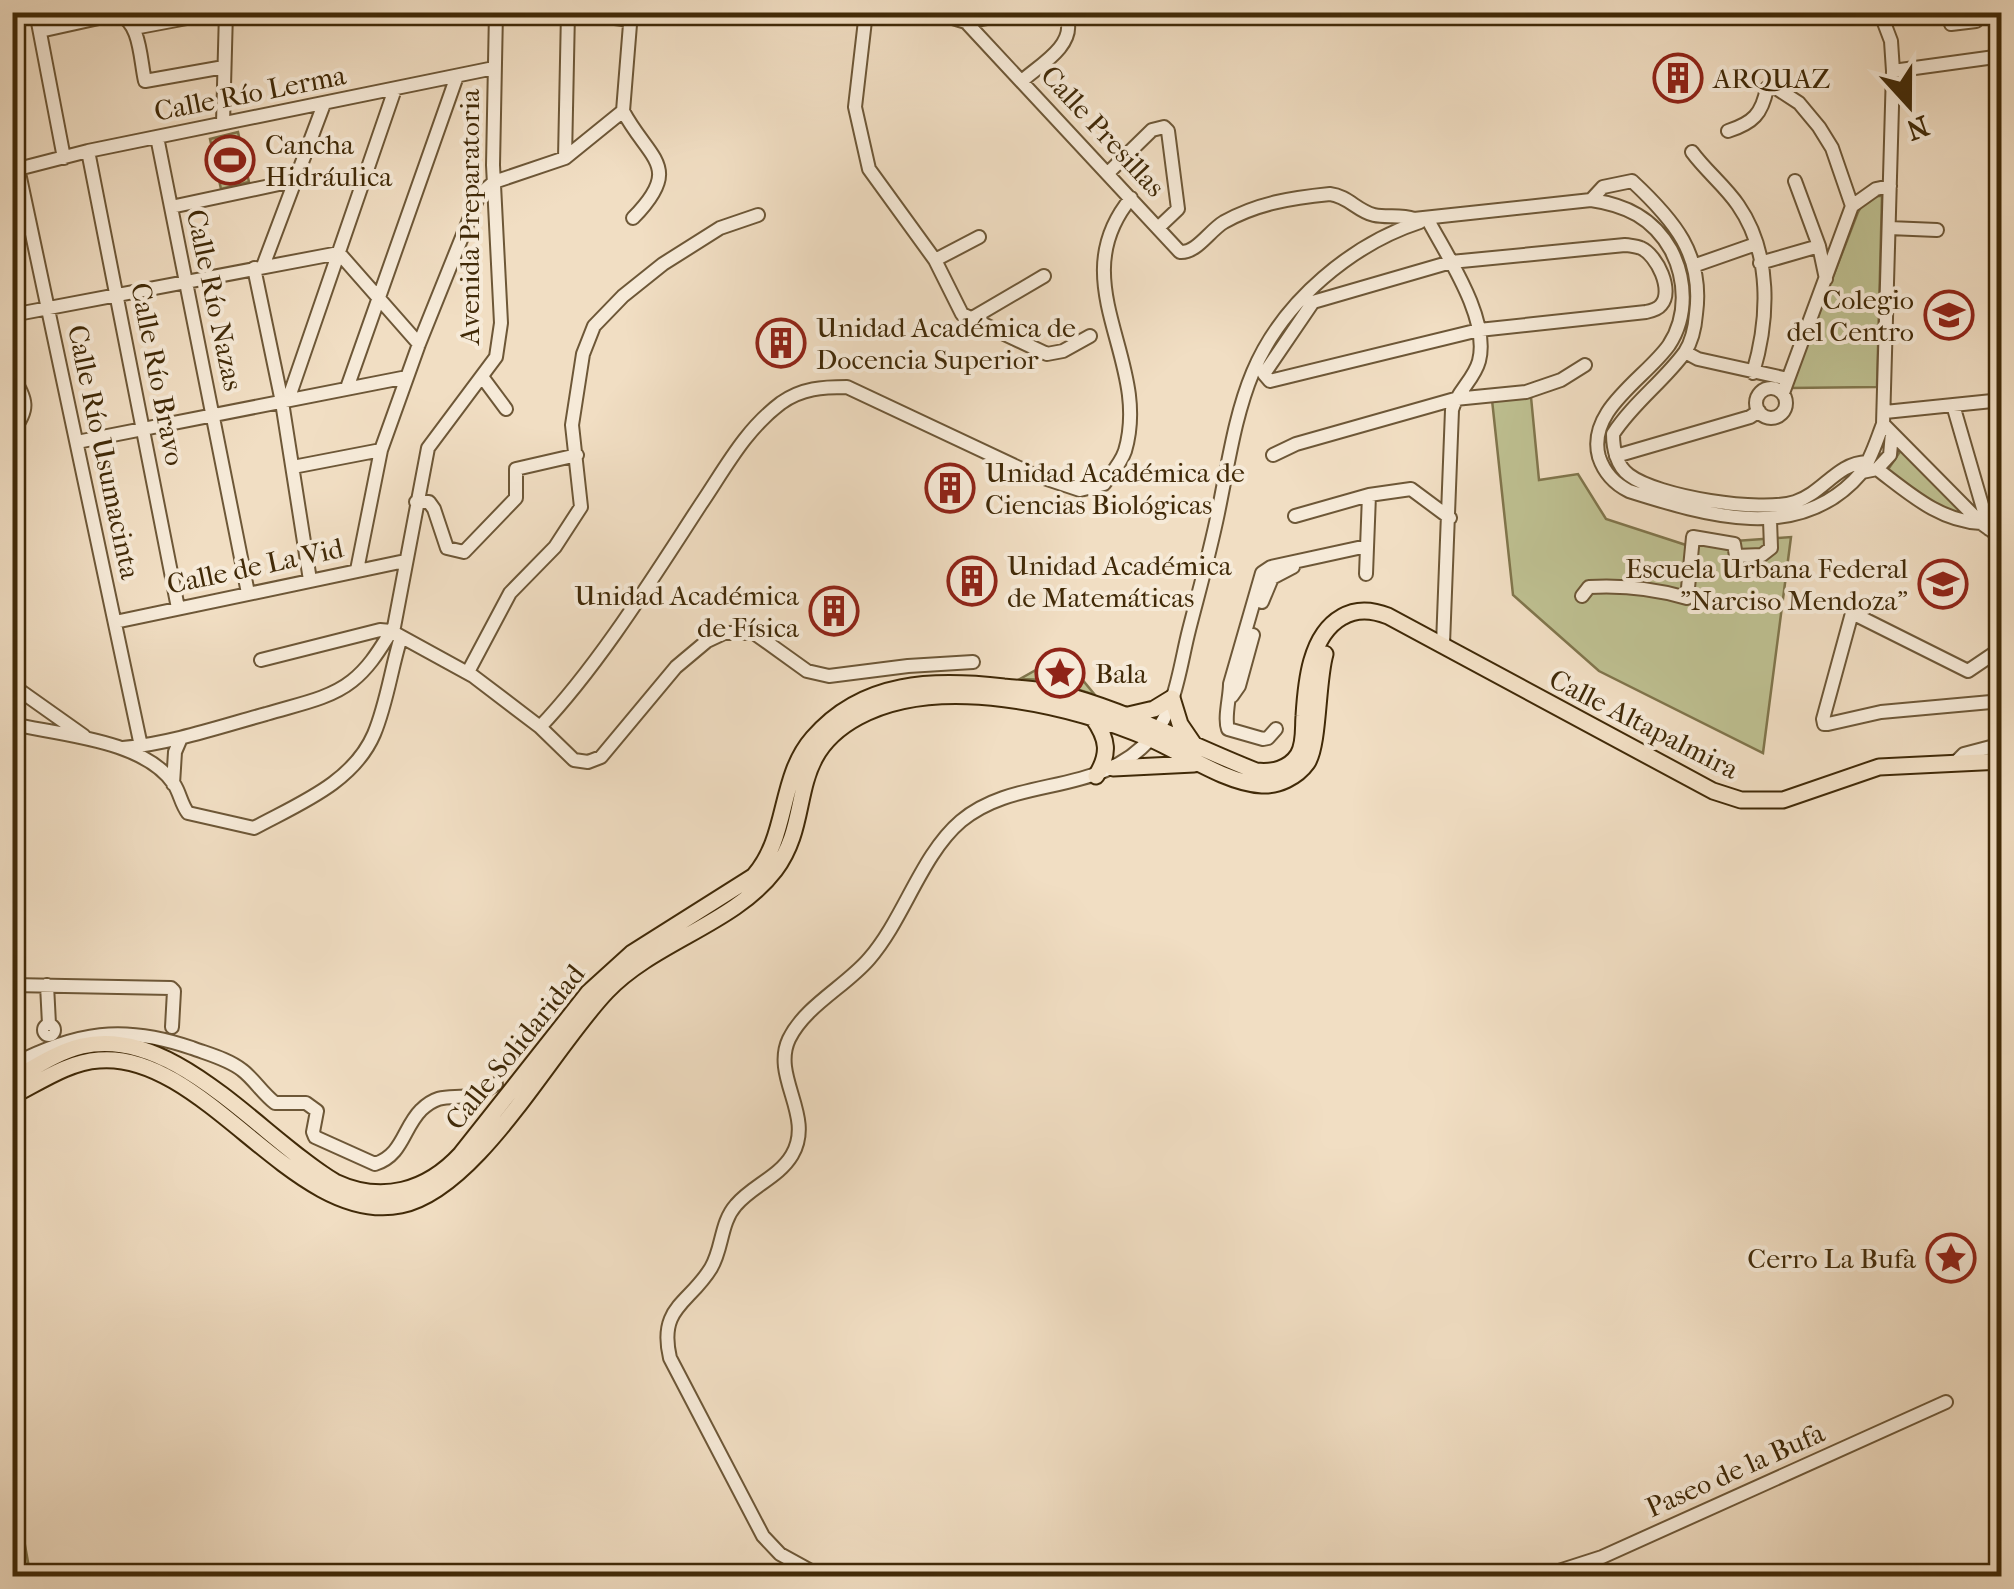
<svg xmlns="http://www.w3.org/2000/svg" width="2014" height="1589" font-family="'IM FELL French Canon',serif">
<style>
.green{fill:#bec091;stroke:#80754c;stroke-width:2.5}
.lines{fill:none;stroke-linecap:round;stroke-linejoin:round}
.minor-casing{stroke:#6d5737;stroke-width:16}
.major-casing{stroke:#412a08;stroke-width:19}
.minor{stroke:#f6ead8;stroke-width:12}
.major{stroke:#f1dec3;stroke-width:15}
.labels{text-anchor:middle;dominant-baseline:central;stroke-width:8;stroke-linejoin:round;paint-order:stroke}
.poi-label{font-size:28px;fill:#412a08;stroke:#f6ead8;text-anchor:start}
.street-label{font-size:28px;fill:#412a08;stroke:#f6ead8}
</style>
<rect width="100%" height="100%" fill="#f1dec3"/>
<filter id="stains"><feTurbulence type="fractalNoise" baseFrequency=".002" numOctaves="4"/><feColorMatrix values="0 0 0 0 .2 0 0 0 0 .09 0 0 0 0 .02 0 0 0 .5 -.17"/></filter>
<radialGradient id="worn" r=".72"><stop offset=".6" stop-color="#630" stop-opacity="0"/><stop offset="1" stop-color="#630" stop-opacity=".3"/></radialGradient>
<path class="green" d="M238,132l11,50 -28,7 -11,-50z
M1874,196h8l-5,191 -87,1 68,-176 7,-12z
M1531,397l8,83 39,-6 28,45 80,26 2,-13 47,9 56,-4 -28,216 -164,-82 -86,-76 -21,-195z
M1901,450l67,64 -4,4 -37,-17 -40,-30z
M1050,662l21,4 24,29 -46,-15 -29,-1z
M13,1479l17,94 1,3h-18z"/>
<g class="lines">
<g class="minor-casing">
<path id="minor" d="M36,12l28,146
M570,12l60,8
M866,12l-11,95 14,62 66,91 27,54 85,40 16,-3 27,-15
M933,12l33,10 214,230c17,1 29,-21 44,-30 34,-19 67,-24 106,-28 18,2 27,17 44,21 13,3 26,-1 40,4l177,-19c35,5 62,18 80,50 15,29 17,66 -2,95 -23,33 -83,65 -70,112 5,15 16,27 30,34 76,24 171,54 232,-18 10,-13 16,-34 22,-49l10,-353 -2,-30 -11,-29
M1947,12l4,12 25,-3 3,-9
M12,13l4,-1
M966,22c29,-6 73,-14 101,-2 8,25 -27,45 -44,60
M134,28l85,-16
M40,31l77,-17c24,7 23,46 28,67l79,-14
M1893,71l109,-15
M623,111c26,49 61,55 10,107
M623,111l8,-99
M223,123l3,-111
M1728,131c25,-8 34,-17 39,-43h9l23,15 20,24 13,21 20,58 -69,187
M157,137l91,456
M12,140l129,606
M88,151l90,457
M1692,152c14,19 33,34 46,53 34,49 31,114 15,168
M565,158l3,-146
M18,169l70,-18 406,-83
M1108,173l44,-43 12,-3 4,4 10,78 -19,18
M1795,181l24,65 7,33
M1591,200l12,-13 29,-6c42,39 72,74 64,133 -1,13 -4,27 -11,38 -21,29 -52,51 -72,82 0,15 4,32 16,41 29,22 132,38 166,27 28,-9 42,-39 72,-40
M1852,206l24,-17 14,-3
M171,207l122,-26
M1428,220c19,36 62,99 51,141 -5,19 -22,30 -27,49l-9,234
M1889,228l48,2
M1625,245c2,0 15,2 16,3 16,7 33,43 20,57 -3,4 -10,6 -15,7l-167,18 -209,51 -6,-7 49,-72 138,-40z
M935,260l44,-23
M1760,263l59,-17
M1696,265l60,-21
M263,266l61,-162
M254,268l28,134 28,178
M12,315l327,-62 80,91
M969,320l75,-44
M1685,352l13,7 90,20
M12,375c14,25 19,33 0,57
M483,378l23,31
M347,388l110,-312
M1756 403a15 15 0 1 1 30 0a15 15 0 1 1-30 0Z
M288,400l107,-311
M1953,405l36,124
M1885,412l117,-12
M1883,424l98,99 21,15
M77,442l330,-65
M1273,455l23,-11 159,-45 71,-7 35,-12 24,-15
M1616,456l134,-39 9,-6
M293,467l88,-17
M1877,469l13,-14 2,-22
M1862,472l15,-3c32,24 62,52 104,54
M416,502h13l5,7 13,39 17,4 52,-54v-29l61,-14
M1295,516l74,-21 42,-6 39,29
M357,570l24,-120 38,-106 60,-149 15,-13 71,-24 58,-47
M1366,574l3,-79
M1582,596l7,-9c35,-2 64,1 98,11l6,-61 41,7 2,12 26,-1 9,-7 -1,-28
M1262,602l10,-24 21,-11
M115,622l290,-61
M2002,648l-34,23 -116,-58 -29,106 1,5h4l53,-12 121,-11
M261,660l119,-30 11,1 82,45 67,51 34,33 14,2 13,-5 75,-90 31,-26 17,-8h30l53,38 22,5 79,-10 65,-4
M468,672l42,-79 45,-46 26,-40 -9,-82 11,-71 11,-28 29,-30 40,-32 57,-36 38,-13
M12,685l72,51
M1232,696l7,-10 14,-51
M12,724c50,11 132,16 162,60 6,9 7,20 14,29l66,15c44,-24 99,-45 120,-94 13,-31 17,-65 27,-97
M540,727c59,-62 114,-151 161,-223 25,-37 44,-74 80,-101 21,-15 42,-16 66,-16l185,87 48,16 24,-6c7,-10 17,-21 21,-33 27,-91 -64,-168 6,-253
M1276,729l-8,9 -5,1 -35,-10c-4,-11 2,-32 2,-45l32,-111 9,-6 96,-21
M123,748c49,-5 96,-21 143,-34 28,-9 62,-14 86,-33 19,-15 29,-34 42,-54l34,-179 68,-91 5,-34 -8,-158 3,-153
M1957,761l7,-7 38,-10
M173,784l2,-32 6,-14
M12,985l159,3 3,3 -2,36
M47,985l2,39
M44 1030a5 5 0 1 1 10 0a5 5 0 1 1-10 0Z
M12,1065c64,-33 111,-41 180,-17 16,6 36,11 50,22 12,9 20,23 33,33h31l11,8 -4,21 2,5 60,27c28,-9 28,-36 46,-54 20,-19 31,-10 53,-15 8,-2 15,-7 22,-11
M820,1576l-40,-22 -17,-18 -93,-178c-12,-51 19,-54 41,-90 12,-20 9,-45 25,-63 16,-19 43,-28 56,-50 23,-39 -21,-78 -3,-116 16,-33 57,-53 80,-80 35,-40 52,-104 92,-138 56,-47 139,-23 191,-84 24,-28 28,-72 37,-107 10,-39 21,-78 29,-117 20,-98 25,-166 105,-235 30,-26 60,-44 97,-56
M1543,1576l59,-19 344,-155"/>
</g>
<g class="major-casing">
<path id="major" d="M1124,716l30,-7 18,-11 8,26 15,22
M1093,718c15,21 17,36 3,58
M1113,768l81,-4
M12,1080c23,-13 45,-28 70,-34 92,-21 179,92 253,136 47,22 92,9 126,-28l128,-162 43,-39 122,-77c35,-40 24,-98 59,-138 50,-58 121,-59 191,-51 22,2 46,3 68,10 63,18 123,50 184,74 16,2 33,-2 42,-16 7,-11 5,-27 6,-39 2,-33 6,-81 38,-99 15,-9 31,-7 46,-1l325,175 28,9h42l96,-33 123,-6
M12,1096c28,-14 56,-34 87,-36 106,-9 196,167 302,145 77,-16 151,-157 206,-214 48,-50 127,-67 168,-121 40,-53 9,-113 83,-153 80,-44 213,-12 293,22 32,14 75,44 111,46 16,1 35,-8 45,-22 12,-17 10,-82 18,-109"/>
</g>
<use href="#minor" class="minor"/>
<use href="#major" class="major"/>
</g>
<defs>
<g id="building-ring" transform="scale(2.5)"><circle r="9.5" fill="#f6ead8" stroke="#8f2418" stroke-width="1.5"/><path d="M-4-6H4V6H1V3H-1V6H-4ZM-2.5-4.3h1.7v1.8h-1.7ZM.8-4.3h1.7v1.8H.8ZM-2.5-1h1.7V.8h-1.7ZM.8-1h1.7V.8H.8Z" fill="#8f2418"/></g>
<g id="stadium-ring" transform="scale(2.5)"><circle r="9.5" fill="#f6ead8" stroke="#8f2418" stroke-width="1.5"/><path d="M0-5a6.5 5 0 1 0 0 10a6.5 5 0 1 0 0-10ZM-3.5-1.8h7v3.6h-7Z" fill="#8f2418"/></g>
<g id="school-ring" transform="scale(2.5)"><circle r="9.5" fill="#f6ead8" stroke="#8f2418" stroke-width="1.5"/><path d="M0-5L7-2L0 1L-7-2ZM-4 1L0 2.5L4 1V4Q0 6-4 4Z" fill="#8f2418"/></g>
<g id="sight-ring" transform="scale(2.5)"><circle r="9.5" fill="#f6ead8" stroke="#8f2418" stroke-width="1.5"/><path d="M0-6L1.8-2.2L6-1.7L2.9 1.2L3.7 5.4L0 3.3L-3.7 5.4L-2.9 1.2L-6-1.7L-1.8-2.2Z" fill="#8f2418"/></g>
</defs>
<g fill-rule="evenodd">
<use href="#building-ring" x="1678" y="78"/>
<use href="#stadium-ring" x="230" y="160"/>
<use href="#school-ring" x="1949" y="315"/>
<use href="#building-ring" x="781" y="343"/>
<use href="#building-ring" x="950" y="488"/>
<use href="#building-ring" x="972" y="581"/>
<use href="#school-ring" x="1943" y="584"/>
<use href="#building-ring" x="834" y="611"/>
<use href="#sight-ring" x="1060" y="673"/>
<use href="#sight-ring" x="1951" y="1258"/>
</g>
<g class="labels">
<g class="poi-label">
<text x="1713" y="78">ARQUAZ</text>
<text x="265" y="144">Cancha<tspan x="265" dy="32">Hidráulica</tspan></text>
<text x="1914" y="299" text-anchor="end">Colegio<tspan x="1914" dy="32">del Centro</tspan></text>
<text x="816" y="327">Unidad Académica de<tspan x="816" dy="32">Docencia Superior</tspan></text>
<text x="985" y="472">Unidad Académica de<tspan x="985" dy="32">Ciencias Biológicas</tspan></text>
<text x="1007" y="565">Unidad Académica<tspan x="1007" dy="32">de Matemáticas</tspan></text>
<text x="1908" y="568" text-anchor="end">Escuela Urbana Federal<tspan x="1908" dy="32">"Narciso Mendoza"</tspan></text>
<text x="799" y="595" text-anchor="end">Unidad Académica<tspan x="799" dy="32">de Física</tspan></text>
<text x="1095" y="673">Bala</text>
<text x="1916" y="1258" text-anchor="end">Cerro La Bufa</text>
</g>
<g class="street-label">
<text transform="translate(250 93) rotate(-11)">Calle Río Lerma</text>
<text transform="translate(1103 131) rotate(47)">Calle Presillas</text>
<text transform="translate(469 217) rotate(-90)">Avenida Preparatoria</text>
<text transform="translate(215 300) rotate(78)">Calle Río Nazas</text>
<text transform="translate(158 374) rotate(79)">Calle Río Bravo</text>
<text transform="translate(104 452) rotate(78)">Calle Río Usumacinta</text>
<text transform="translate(255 566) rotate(-12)">Calle de La Vid</text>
<text transform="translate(1644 724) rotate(27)">Calle Altapalmira</text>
<text transform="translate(515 1047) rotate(-51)">Calle Solidaridad</text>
<text transform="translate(1735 1470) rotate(-24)">Paseo de la Bufa</text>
</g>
</g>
<rect width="2014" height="1589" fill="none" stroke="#f1dec3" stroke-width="50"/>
<rect x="15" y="15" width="1984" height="1559" fill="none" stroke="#412a08" stroke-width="5"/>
<rect x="25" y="25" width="1964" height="1539" fill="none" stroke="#412a08" stroke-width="2.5"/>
<g transform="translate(1909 105) rotate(159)" stroke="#f6ead8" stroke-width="8" paint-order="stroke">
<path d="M0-8L18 38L0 25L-18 38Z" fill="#412a08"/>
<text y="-15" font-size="28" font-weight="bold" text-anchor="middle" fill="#412a08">N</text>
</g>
<rect width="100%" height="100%" filter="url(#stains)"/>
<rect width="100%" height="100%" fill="url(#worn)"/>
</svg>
